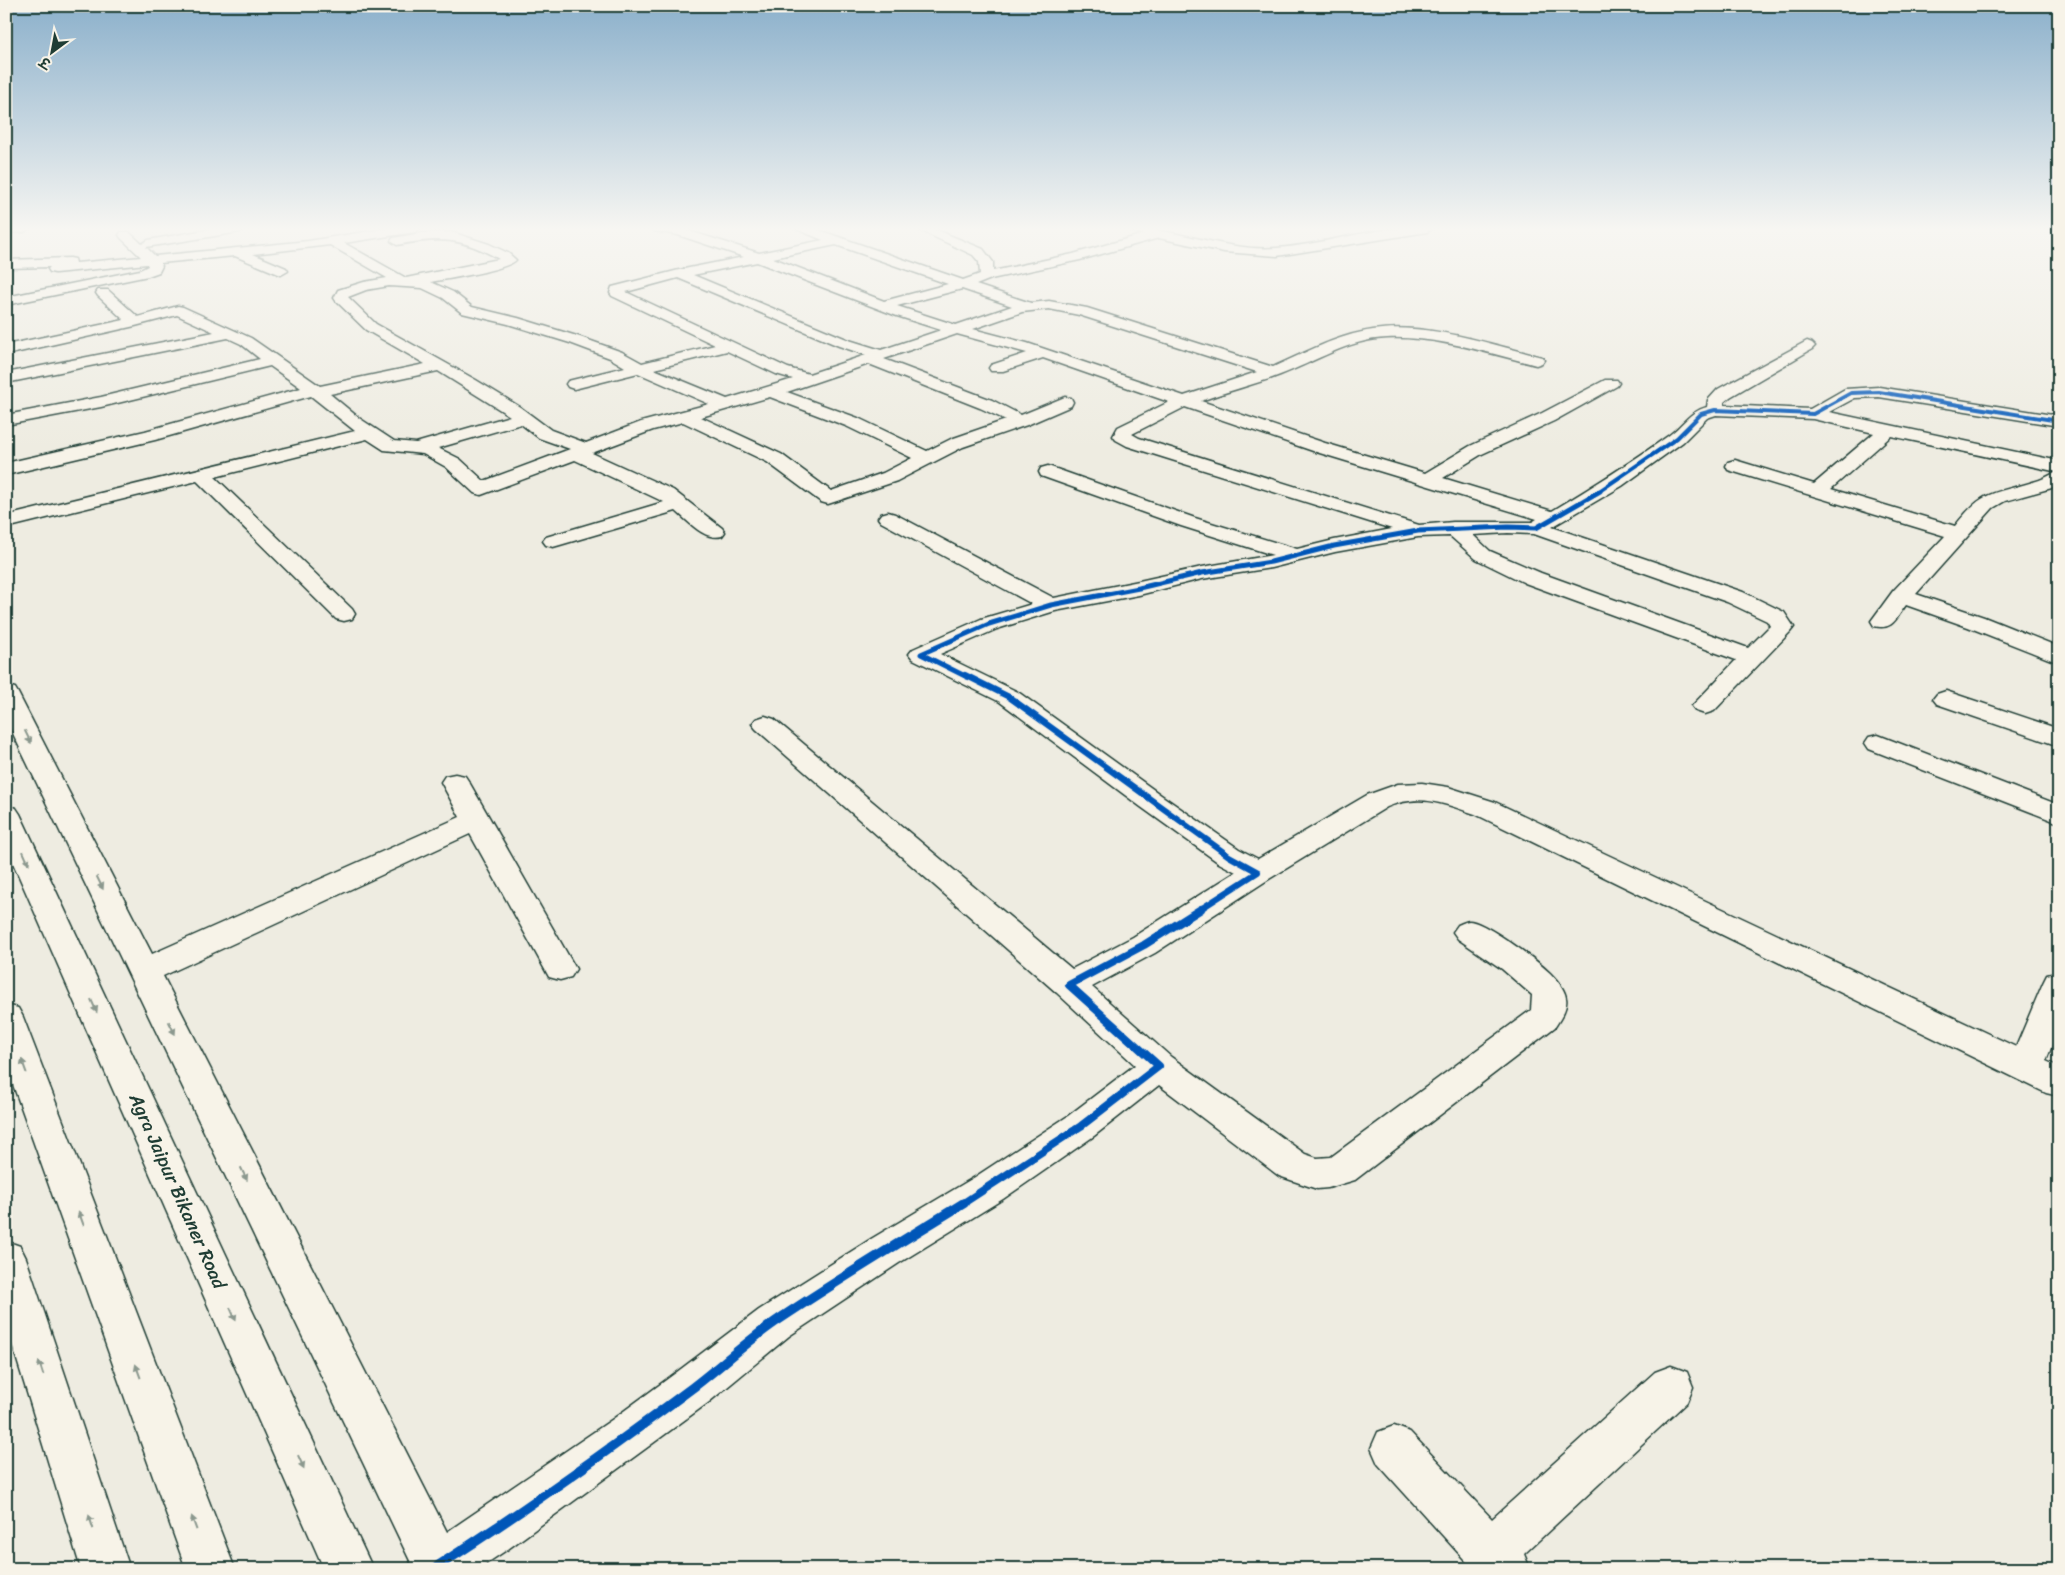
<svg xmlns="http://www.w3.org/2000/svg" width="2065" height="1575" font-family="Sriracha,'Playpen Sans Deva',sans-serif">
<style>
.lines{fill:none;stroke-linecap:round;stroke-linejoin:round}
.minor-casing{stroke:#1f3d34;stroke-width:3}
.highway-casing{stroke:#1f3d34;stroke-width:3}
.minor{fill:#f7f3e8;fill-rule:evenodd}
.highway{fill:#f7f3e8;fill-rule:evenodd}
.cycleway-far4-casing{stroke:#f7f3e8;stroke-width:5.5}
.cycleway-far3-casing{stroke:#f7f3e8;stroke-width:8}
.cycleway-far2-casing{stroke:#f7f3e8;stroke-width:9}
.cycleway-far1-casing{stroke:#f7f3e8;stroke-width:11}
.cycleway-casing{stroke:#f7f3e8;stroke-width:13}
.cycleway-far4{stroke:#0057b8;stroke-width:4}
.cycleway-far3{stroke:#0057b8;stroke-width:5}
.cycleway-far2{stroke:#0057b8;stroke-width:6}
.cycleway-far1{stroke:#0057b8;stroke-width:8}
.cycleway{stroke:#0057b8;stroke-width:10}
.oneway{fill:#8b988e}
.labels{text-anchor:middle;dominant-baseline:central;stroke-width:4.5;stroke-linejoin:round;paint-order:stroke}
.near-street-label{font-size:19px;fill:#1f3d34;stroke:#f7f3e8}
</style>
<rect width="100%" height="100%" fill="#eeece1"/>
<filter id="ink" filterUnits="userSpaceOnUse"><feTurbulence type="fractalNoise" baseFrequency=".02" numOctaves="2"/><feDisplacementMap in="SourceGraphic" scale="10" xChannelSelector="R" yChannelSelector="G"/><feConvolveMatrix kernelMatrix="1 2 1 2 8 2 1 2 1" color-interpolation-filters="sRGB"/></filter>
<g filter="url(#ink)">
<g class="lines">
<g class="minor-casing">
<path id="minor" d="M6,228h24l-6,4 -18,1z
M217,228h29l-6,4 -94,15 9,9 153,-15 81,-13h32l-6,4 -71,11 62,35 93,-19c-38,-22 -60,-22 -102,-14l-6,-4 2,-3 29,-5 29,-1 38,12 19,9 8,7c-9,10 -69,19 -85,22l22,10 19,15 46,11 62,19 42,15 20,11 73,-18 -103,-49 -2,-3 2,-6 67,-17 65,-13 -66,-22 -24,-4 -2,-3h28l79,25 64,-13 -29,-12h19l150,52 17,-6 -1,-12 -6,-7 -58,-27h17l51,21 10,13v9l80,-17 71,-20 -13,-3 -2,-3c50,0 97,24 148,20 42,-3 83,-17 125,-20 10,0 21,0 31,0l-6,4 -150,24 -53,-4 -65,-14 -79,22 -89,19 -15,6 55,18 18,-2 38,7 186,59c32,-14 64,-32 100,-37 53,-8 117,14 169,27l2,3 -2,3 -6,2c-48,-12 -99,-29 -149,-27 -38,1 -72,24 -107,37 -26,10 -53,16 -79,26l124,42 100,30 45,-27 72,-33 63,-33h12l2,3 -2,3 -63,35 -72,33 -39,24 109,33c40,-24 78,-48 116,-75 15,-10 20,-24 39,-29l1,-7 10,-11 89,-48 5,2 3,3 -3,3 -82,48 -6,5v3l86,4 35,-20 34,-2 180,29v10l-180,-29 -24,1 -26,14 230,49v25l-54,15 -12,7 -77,86 68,23 75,30v16l-91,-36 -62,-22c-10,13 -13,26 -32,21l-3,-5 22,-30 52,-55 -217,-66 -2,-4 2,-4 7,-2 79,24 60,-51 -61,-14 -97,-4 -9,3 -24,24 -61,44 -70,41 191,65 41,20 10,15 -4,5 -76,79 -9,3 -9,-3 -4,-5 44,-46 -211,-77 -49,-24 -26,-23 -32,1 -83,15 -64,16 -69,11 -63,16 -84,16 -58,18 -57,25 78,38 143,103 78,54 19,10 109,-64 31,-11 24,-1 26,4 47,15 521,245 27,-64 4,-8 12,-3v55l-13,34 13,6v29l-13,-3 -571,-279c-32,-11 -56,-21 -88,-7l-118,72 -114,74 -63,34 79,70 134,97 12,4 14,-1 200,-147 1,-15 -30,-26 -44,-30 -5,-7 5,-7c3,-1 8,-4 11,-4 15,0 69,40 81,52 6,6 15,16 16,25 2,10 -6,21 -11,29l-200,153 -27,8 -11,1 -38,-13 -120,-91 -65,51 -91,63 -104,64 -110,73 -80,66 -64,47 -137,100 -30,20h-64l-408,-850v-33l9,2 3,5 134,261 308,-137 -19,-35 4,-6 10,-2 10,2 4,6 107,187 -5,8 -11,3 -11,-3 -79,-143 -307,142 284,556 166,-113 64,-47 82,-62 112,-71 104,-62 93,-61 67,-51 -78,-72 -301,-264 -4,-5 4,-5 9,-3 9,3 298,250 61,-32 103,-65 -17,-9 -78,-56 -141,-105 -87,-43 -4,-5 4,-5 68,-30 51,-15 -151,-82 -3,-4 3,-4 7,-2 7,2 159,84 85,-17 63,-14 71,-12 -92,-29 -140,-50 -2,-4 2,-4 7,-2 147,52 102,31 37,-9 58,-11 -265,-83 -11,-6 -3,-4 5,-9 51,-25 -126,-44 -40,13h-12l-2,-3 2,-3 36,-12 -70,-19 -73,25 108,41 29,15 44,-18 6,1 2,4 -2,4 -44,19 -64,22 -66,34 -69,23 -7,-2 -54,-40 -84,-40 -30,8 -61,23 81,37 49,38 3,4 -3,4c-17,5 -33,-14 -46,-25l-116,34 -7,2 -7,-2 -3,-4 3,-4 118,-35 -89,-42 -94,35 -7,-2 -28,-26 -23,-13 -39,-4 -17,-11 -152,38 137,132 3,5 -3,5 -8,2 -8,-2 -139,-138 -191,47v-12l349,-85 -44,-35 -156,44 -149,35v-12l139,-32 156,-43 -31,-22 -169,41 -95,18v-10l95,-18 159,-38 -19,-15 -13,-6 -222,45v-10l208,-41 -37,-17 -42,11 -129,29v-10l118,-25 -26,-24 -2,-3 2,-3h10l30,27 40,-11 5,1 68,31 69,48 105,-22 -59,-34 -30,-29 -2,-3 4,-8 26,-8 23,-4 -57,-33 -77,9 33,14 2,3 -7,4 -46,-19 -75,7 2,3 -3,6 -11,4 -142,29v-8l134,-27 8,-4 -1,-2 -92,9 -5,-1 -2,-3 2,-2 -44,1v-8l64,-2 5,1 1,4 65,-6 -20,-19 -2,-3 2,-3h8l13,12 6,-4zM836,245l112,39 -64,17 -111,-43zM757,262l140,54 44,14 -60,20 -32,-10 -156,-65zM678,278l161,68 27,9 -57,19 -21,-6 -162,-76zM389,286l33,2 21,10 19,15 46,11 62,19 40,15 15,9 -57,14 -2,3 2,3 6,2 64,-16 71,31 -68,18 -55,21 -35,-13 -31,-23 -44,-27 -100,-56 -28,-27 18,-7zM962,289l50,17 -56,19 -59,-19zM1049,309l30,6 178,57 -73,24 -157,-53 -54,-14 49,-17zM727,351l49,23 17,5 -66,20 -73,-30zM869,364l111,44 26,12 -55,19 -24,12 -69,-33 -71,-26zM438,371l72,45 -94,27 -22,-2 -35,-23 -29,-24zM770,397l76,29 66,32 -29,15 -52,18 -50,-37 -80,-37zM1185,407l128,44 224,68 -5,3h-79l-34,3 -280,-87 -7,-4zM521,424l18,14 31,11 -86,32 -24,-22 -22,-11zM1891,436l167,36c-9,3 -16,8 -25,10 -42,13 -49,7 -78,44l-124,-37zM1508,533l26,1 193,68 40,19 3,5 -22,22 -207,-75 -51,-22 -17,-16z
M1946,691l113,38v17l-122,-42 -4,-5 4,-5z
M1878,735l181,70v18l-190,-74 -4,-6 4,-6z
M6,1241l14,5 6,12 104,311h-49l-75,-245z
M1671,1366l16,6 6,15 -6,15 -163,152 6,15h-57l-95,-105 -7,-16 7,-16 16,-6 16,6 82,87 163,-147z"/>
</g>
<g class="highway-casing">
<path id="highway" d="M6,806l10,2 4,6 353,755h-49l-318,-722z
M6,1005l12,3 5,9 212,552h-49l-180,-504z"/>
</g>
<use href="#minor" class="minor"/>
<use href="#highway" class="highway"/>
<g class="cycleway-far4-casing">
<path id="cycleway-far4" d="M1598,492l79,-54 24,-24 14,-4 98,4 38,-21 28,-1 180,29"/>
</g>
<g class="cycleway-far3-casing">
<path id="cycleway-far3" d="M967,677l-46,-23 68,-30 62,-19 88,-17 63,-15 69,-11 63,-16 84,-15 90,-4 28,1 64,-37"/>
</g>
<g class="cycleway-far2-casing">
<path id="cycleway-far2" d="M965,675l44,22 220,159 29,16 -59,38"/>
</g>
<g class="cycleway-far1-casing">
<path id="cycleway-far1" d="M962,1204l119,-78 78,-60 -90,-81 75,-40 57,-36"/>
</g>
<g class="cycleway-casing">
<path id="cycleway" d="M438,1566c87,-56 171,-116 254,-178 28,-21 54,-46 83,-66 62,-42 126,-80 189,-119"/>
</g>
<use href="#cycleway-far4" class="cycleway-far4"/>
<use href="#cycleway-far3" class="cycleway-far3"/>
<use href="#cycleway-far2" class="cycleway-far2"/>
<use href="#cycleway-far1" class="cycleway-far1"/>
<use href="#cycleway" class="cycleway"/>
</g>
<defs><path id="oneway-solid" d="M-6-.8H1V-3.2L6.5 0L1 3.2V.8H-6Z" transform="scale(1.25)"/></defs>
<g class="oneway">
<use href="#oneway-solid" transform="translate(28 737) rotate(64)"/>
<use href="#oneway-solid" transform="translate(26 858) rotate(66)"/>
<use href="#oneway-solid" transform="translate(100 883) rotate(64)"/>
<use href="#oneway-solid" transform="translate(94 1006) rotate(66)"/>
<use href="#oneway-solid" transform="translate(172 1028) rotate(64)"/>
<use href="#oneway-solid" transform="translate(24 1066) rotate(-110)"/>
<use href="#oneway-solid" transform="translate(244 1174) rotate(64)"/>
<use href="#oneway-solid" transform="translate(81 1218) rotate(-110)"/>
<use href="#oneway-solid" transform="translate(233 1314) rotate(66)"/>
<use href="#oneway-solid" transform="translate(41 1368) rotate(-108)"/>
<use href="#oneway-solid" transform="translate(138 1371) rotate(-110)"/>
<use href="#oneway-solid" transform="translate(301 1462) rotate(66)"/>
<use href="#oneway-solid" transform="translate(91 1522) rotate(-108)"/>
<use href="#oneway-solid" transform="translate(194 1523) rotate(-110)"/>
</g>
</g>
<linearGradient id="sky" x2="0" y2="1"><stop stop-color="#8bb0cb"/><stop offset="0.51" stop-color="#f7f6f2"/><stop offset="1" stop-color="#f7f6f2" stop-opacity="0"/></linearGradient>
<rect width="2065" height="449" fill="url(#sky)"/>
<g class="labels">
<g class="near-street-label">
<text transform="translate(178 1191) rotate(66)">Agra Jaipur Bikaner Road</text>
</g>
</g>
<rect width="2065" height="1575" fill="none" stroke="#f7f3e8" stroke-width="25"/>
<rect x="12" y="12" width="2040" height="1550" fill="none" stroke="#1f3d34" stroke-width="2" filter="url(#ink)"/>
<g transform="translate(52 52) rotate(212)" stroke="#f7f3e8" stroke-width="4" paint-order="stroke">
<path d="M0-4L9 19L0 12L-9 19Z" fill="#1f3d34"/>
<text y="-8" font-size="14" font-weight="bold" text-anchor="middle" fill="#1f3d34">उ</text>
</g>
</svg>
